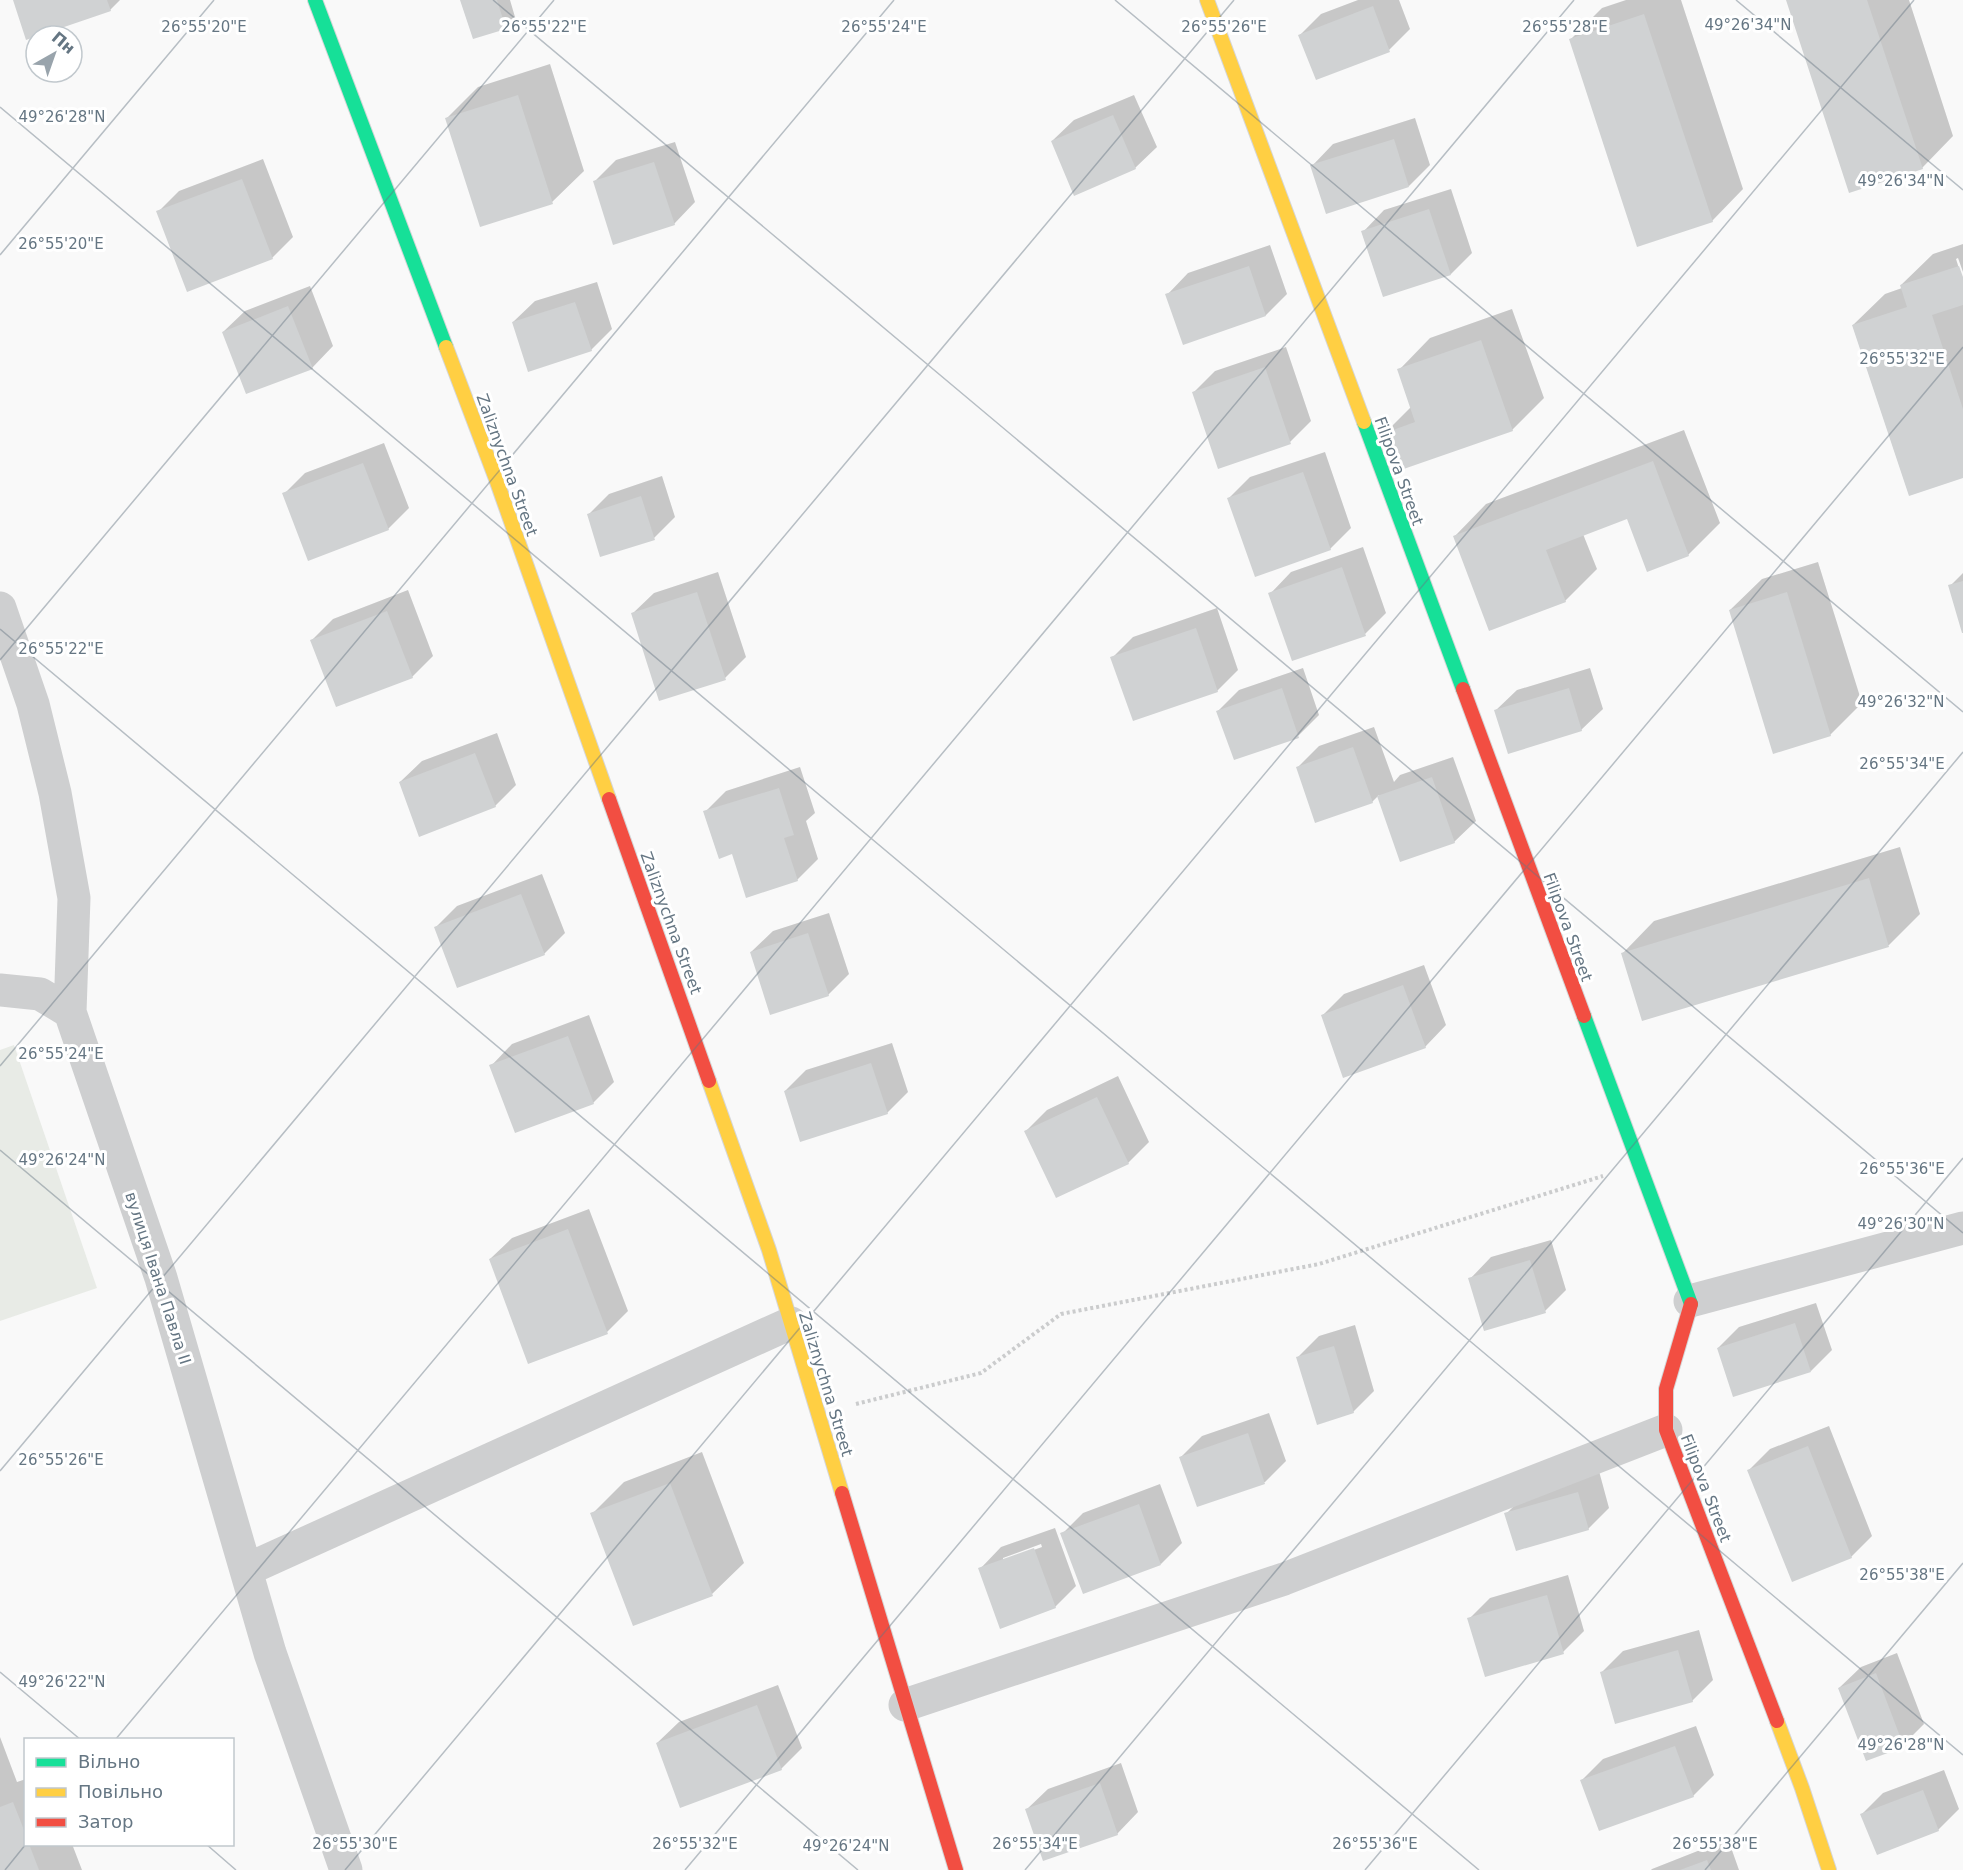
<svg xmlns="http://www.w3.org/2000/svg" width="1963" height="1870" font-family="'DejaVu Sans',sans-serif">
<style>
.green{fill:#e8ebe6}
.shadow{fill:#0003;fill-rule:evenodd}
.building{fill:#d0d2d3}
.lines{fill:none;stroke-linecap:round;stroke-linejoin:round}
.fast-casing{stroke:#d5d6d7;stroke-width:16}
.slow-casing{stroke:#d5d6d7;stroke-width:16}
.jam-casing{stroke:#d5d6d7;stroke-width:16}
.path{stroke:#cbcccd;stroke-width:4;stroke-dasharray:3 3;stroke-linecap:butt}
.street{stroke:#cecfd0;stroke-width:33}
.fast{stroke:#16e098;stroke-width:14}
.slow{stroke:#ffcf43;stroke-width:14}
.jam{stroke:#f24e42;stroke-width:14}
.ticks{fill:none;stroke:#657683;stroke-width:1.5;stroke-opacity:0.45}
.labels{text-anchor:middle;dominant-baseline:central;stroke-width:6;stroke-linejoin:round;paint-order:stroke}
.street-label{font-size:16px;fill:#657683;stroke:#fff}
.ticks-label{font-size:15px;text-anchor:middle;fill:#657683;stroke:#fff;stroke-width:6;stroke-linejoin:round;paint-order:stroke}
</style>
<rect width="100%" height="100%" fill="#f9f9f9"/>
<path class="green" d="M14,1045l83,243 -97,33v-271z"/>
<path class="shadow" d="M14,0h106l-10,10z
M462,0h48l5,17 -10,11z
M1358,0h41l11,29 -21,21 -90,-14 22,-22z
M1626,0h55l62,189 -31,32 -142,-181 32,-32z
M1787,0h122l44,136 -31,32z
M550,64l34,107 -32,31 -106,-83 32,-32z
M1134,95l23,52 -22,21 -83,-27 22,-21z
M1415,118l15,47 -21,21 -97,-20 21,-22z
M675,142l20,60 -21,22 -79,-43 21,-21z
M263,159l30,78 -21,21 -114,-46 21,-21z
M1451,189l21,64 -21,21 -67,22 -21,-64 21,-22z
M1963,244v28l-5,-14 -2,1 7,22v196l-110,-152 32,-31 17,-6 -1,-3 32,-31z
M1270,245l17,49 -21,21 -82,28 -17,-48 21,-22z
M597,282l15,47 -21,21 -78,-28 22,-21z
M310,286l23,60 -21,22 -89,-36 22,-21z
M1512,309l32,89 -32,32 -129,5 29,-29 -13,-36 31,-32z
M1286,347l25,74 -21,21 -96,-50 21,-21z
M1684,430l36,93 -32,32 -60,-38 -45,17 14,35 -32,32 -110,-65 31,-32z
M384,443l25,65 -21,21 -104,-35 21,-21z
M1325,452l26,76 -21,21 -101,-51 21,-21z
M662,476l13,41 -21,21 -66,-23 21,-21z
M1363,547l23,66 -21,21 -95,-40 21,-22z
M1818,562l44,141 -32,32 -100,-125 32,-31z
M718,572l28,85 -21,21 -93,-64 22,-21z
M1963,573v57l-13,-44z
M408,590l25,66 -21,21 -100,-37 21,-21z
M1217,608l21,62 -21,21 -105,-33 21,-21z
M1303,668l16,47 -21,21 -80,-25 21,-21z
M1590,668l13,41 -22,21 -86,-19 22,-21z
M1374,727l20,55 6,-7 53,-18 23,64 -22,21 -53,18 -22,-65 -7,7 -74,-35 21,-21z
M497,733l19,52 -21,21 -95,-24 22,-21z
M800,767l15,46 -9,8 12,38 -21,21 -64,-28 -28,-40 21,-21z
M1900,847l20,67 -31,31 -246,75 -20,-67 31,-32z
M542,874l23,59 -21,21 -108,-27 21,-21z
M829,913l20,61 -21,21 -77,-43 22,-21z
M1424,965l22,60 -21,22 -102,-32 21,-21z
M589,1015l25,67 -21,21 -102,-37 21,-22z
M892,1043l16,49 -21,21 -102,-22 21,-21z
M1118,1076l31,66 -21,21 -102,-32 21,-21z
M589,1209l39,102 -21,21 -117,-73 22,-21z
M1551,1240l15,50 -21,21 -75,-32 21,-22z
M1816,1303l16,47 -21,21 -93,-23 21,-21z
M1355,1325l19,66 -21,21 -55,-55 21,-21z
M1269,1413l17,48 -21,21 -67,23 -17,-48 21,-21z
M1829,1426l43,110 -21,21 -102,-87 21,-21z
M702,1452l42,111 -32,31 -120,-80 32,-32z
M1599,1471l10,37 -21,21 -82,-15 21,-21z
M1160,1484l22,59 -21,21 -99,-30 21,-21z
M1055,1528l21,58 -21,21 -75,-38 21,-22zM1041,1544l1,3 -39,14v-3z
M1568,1575l16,56 -21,21 -94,-33 21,-21z
M1699,1630l14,50 -21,21 -90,-29 21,-21z
M1897,1653l27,71 -21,21 -64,-57 22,-21z
M778,1685l24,63 -21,21 -124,-26 22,-21z
M1696,1726l18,49 -21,21 -111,-16 21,-21z
M0,1737l17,45 9,-3v65h46l10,26h-82z
M1121,1763l17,49 -21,22 -91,-24 22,-21z
M1944,1770l15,39 -21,21 -76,-16 21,-21z
M1728,1839l11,31h-88l1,-1z"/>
<path class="building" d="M13,0h94l4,11 -85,29z
M460,0h37l9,29 -33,10z
M1786,0h81l56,169 -74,24z
M1373,6l17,46 -74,28 -18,-45z
M1644,14l69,208 -76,25 -68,-208z
M518,95l35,109 -73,23 -35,-109z
M1113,115l23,54 -62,27 -23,-55z
M1394,139l15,48 -83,27 -16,-49z
M654,162l21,63 -62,20 -20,-64z
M242,179l31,80 -86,33 -31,-81z
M1429,209l22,66 -68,22 -22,-66z
M1249,266l17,50 -83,29 -18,-51z
M1959,266l4,11v28l-31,10 31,94v69l-54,18 -57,-171 55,-18 -7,-22z
M575,302l17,49 -64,21 -16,-50z
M288,306l25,63 -67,25 -24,-62z
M1481,340l32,91 -118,41 -13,-38 33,-12 -18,-53z
M1265,367l26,77 -73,25 -26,-77z
M1653,461l36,95 -42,16 -20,-53 -81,31 20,52 -77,29 -36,-95z
M363,463l26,67 -81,31 -26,-68z
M1303,472l28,78 -76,27 -28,-79z
M641,496l14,44 -55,17 -13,-43z
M1342,567l24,69 -74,25 -24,-68z
M1963,581v52h-1l-14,-48z
M697,592l29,88 -67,21 -28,-88z
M1787,592l44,144 -58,18 -44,-144z
M387,611l26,67 -77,29 -26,-67z
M1196,628l22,64 -85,29 -23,-64z
M1282,688l17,50 -65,22 -18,-49z
M1569,688l13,43 -74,23 -14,-44z
M1353,747l20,56 -58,20 -19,-56z
M475,753l21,54 -77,30 -20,-55z
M1432,777l23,66 -55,19 -23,-66z
M779,788l15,47 -10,3 14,43 -52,17 -14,-44 -13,5 -16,-48z
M1869,878l20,69 -247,74 -21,-68z
M521,894l24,61 -88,33 -23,-61z
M808,933l21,63 -59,19 -20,-63z
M1403,985l23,63 -83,30 -22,-63z
M568,1036l26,68 -79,29 -26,-68z
M871,1063l17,51 -88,28 -16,-51z
M1097,1097l32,67 -73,34 -32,-67z
M568,1229l40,105 -80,30 -39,-105z
M1530,1260l16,53 -62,18 -16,-53z
M1795,1323l16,49 -78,25 -16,-49z
M1334,1346l20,67 -37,12 -21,-68z
M1248,1433l17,51 -68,23 -18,-50z
M1808,1446l44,112 -60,24 -45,-112z
M670,1483l43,113 -80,30 -43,-113z
M1578,1492l11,38 -73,21 -12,-38z
M1139,1504l22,61 -78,29 -23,-61z
M1034,1548l22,60 -56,21 -22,-61z
M1547,1595l17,59 -79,23 -18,-59z
M1678,1650l15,52 -78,22 -15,-52z
M1876,1673l28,74 -38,14 -28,-73z
M757,1705l25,65 -102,38 -24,-65z
M1675,1746l19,51 -95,34 -19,-51z
M1100,1783l18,52 -75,26 -18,-52z
M1923,1790l16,41 -62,24 -17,-41z
M13,1802l13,33v9h3l10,26h-39v-63z
M1707,1860l4,10h-31z"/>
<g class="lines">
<g class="fast-casing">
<path id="fast" d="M315,0l131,347
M1364,422l99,267
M1584,1016l107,288"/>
</g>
<g class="slow-casing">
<path id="slow" d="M1207,0l157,422
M446,347l50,132 113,320
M709,1081l60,169 73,243
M1777,1721l25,67 27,82"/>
</g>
<g class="jam-casing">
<path id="jam" d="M1463,689l121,327
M609,799l100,282
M1691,1304l-25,85v41l111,291
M842,1493l114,377"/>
</g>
<path class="path" d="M856,1404l125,-31 80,-59 258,-50 284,-88"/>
<path class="street" d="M0,608l33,96 22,89 19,105 -4,114 91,266 109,375 76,217
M0,990l40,4 30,18
M1690,1301l273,-73
M246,1570l545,-247
M905,1705l379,-126 382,-149"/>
<use href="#fast" class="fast"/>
<use href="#slow" class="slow"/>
<use href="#jam" class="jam"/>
</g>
<path class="ticks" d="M493,0l1470,1233M1115,0l848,712M1736,0l227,190M0,107l1963,1648M0,255l214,-255M0,629l1479,1241M0,660l554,-660M0,1066l894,-1066M0,1150l858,720M0,1471l1234,-1471M0,1672l81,68M115,1740l1459,-1740M206,1844l30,26M5,1870l21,-26M345,1870l1569,-1870M685,1870l1278,-1523M1025,1870l938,-1118M1365,1870l598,-712M1705,1870l258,-307"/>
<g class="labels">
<g class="street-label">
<text transform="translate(507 465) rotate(70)">Zaliznychna Street</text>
<text transform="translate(1399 471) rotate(70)">Filipova Street</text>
<text transform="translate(671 923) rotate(70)">Zaliznychna Street</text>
<text transform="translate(1568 927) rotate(70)">Filipova Street</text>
<text transform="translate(158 1278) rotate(72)">вулиця Івана Павла II</text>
<text transform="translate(826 1384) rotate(73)">Zaliznychna Street</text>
<text transform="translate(1706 1488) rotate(69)">Filipova Street</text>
</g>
</g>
<g class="ticks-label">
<text x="1748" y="30">49°26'34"N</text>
<text x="204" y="32">26°55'20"E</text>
<text x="544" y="32">26°55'22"E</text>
<text x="884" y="32">26°55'24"E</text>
<text x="1224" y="32">26°55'26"E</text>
<text x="1565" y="32">26°55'28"E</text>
<text x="62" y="122">49°26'28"N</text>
<text x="1901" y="186">49°26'34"N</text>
<text x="61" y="249">26°55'20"E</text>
<text x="1902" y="364">26°55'32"E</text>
<text x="61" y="654">26°55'22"E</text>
<text x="1901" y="707">49°26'32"N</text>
<text x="1902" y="769">26°55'34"E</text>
<text x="61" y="1059">26°55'24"E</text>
<text x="62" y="1165">49°26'24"N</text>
<text x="1902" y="1174">26°55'36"E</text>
<text x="1901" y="1229">49°26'30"N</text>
<text x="61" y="1465">26°55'26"E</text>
<text x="1902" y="1580">26°55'38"E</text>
<text x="62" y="1687">49°26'22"N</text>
<text x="1901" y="1750">49°26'28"N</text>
<text x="355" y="1849">26°55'30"E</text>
<text x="695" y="1849">26°55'32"E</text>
<text x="1035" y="1849">26°55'34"E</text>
<text x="1375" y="1849">26°55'36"E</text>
<text x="1715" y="1849">26°55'38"E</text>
<text x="846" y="1851">49°26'24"N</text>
</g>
<rect x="24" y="1738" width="210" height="108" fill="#ffffff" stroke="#c1c8cd" stroke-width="1.5"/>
<rect x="36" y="1758" width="30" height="9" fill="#16e098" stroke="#c1c8cd" stroke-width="1.5"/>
<text x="78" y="1768" font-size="18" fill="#657683">Вільно</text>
<rect x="36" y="1788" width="30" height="9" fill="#ffcf43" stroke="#c1c8cd" stroke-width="1.5"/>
<text x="78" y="1798" font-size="18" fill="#657683">Повільно</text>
<rect x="36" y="1818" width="30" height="9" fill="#f24e42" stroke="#c1c8cd" stroke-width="1.5"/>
<text x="78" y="1828" font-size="18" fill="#657683">Затор</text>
<g transform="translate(54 54) rotate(40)"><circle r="28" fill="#ffffff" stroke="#c1c8cd" stroke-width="1.5"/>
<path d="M0-4.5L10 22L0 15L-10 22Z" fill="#99a4ac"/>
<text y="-9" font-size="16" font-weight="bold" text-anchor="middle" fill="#657683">Пн</text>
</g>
</svg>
